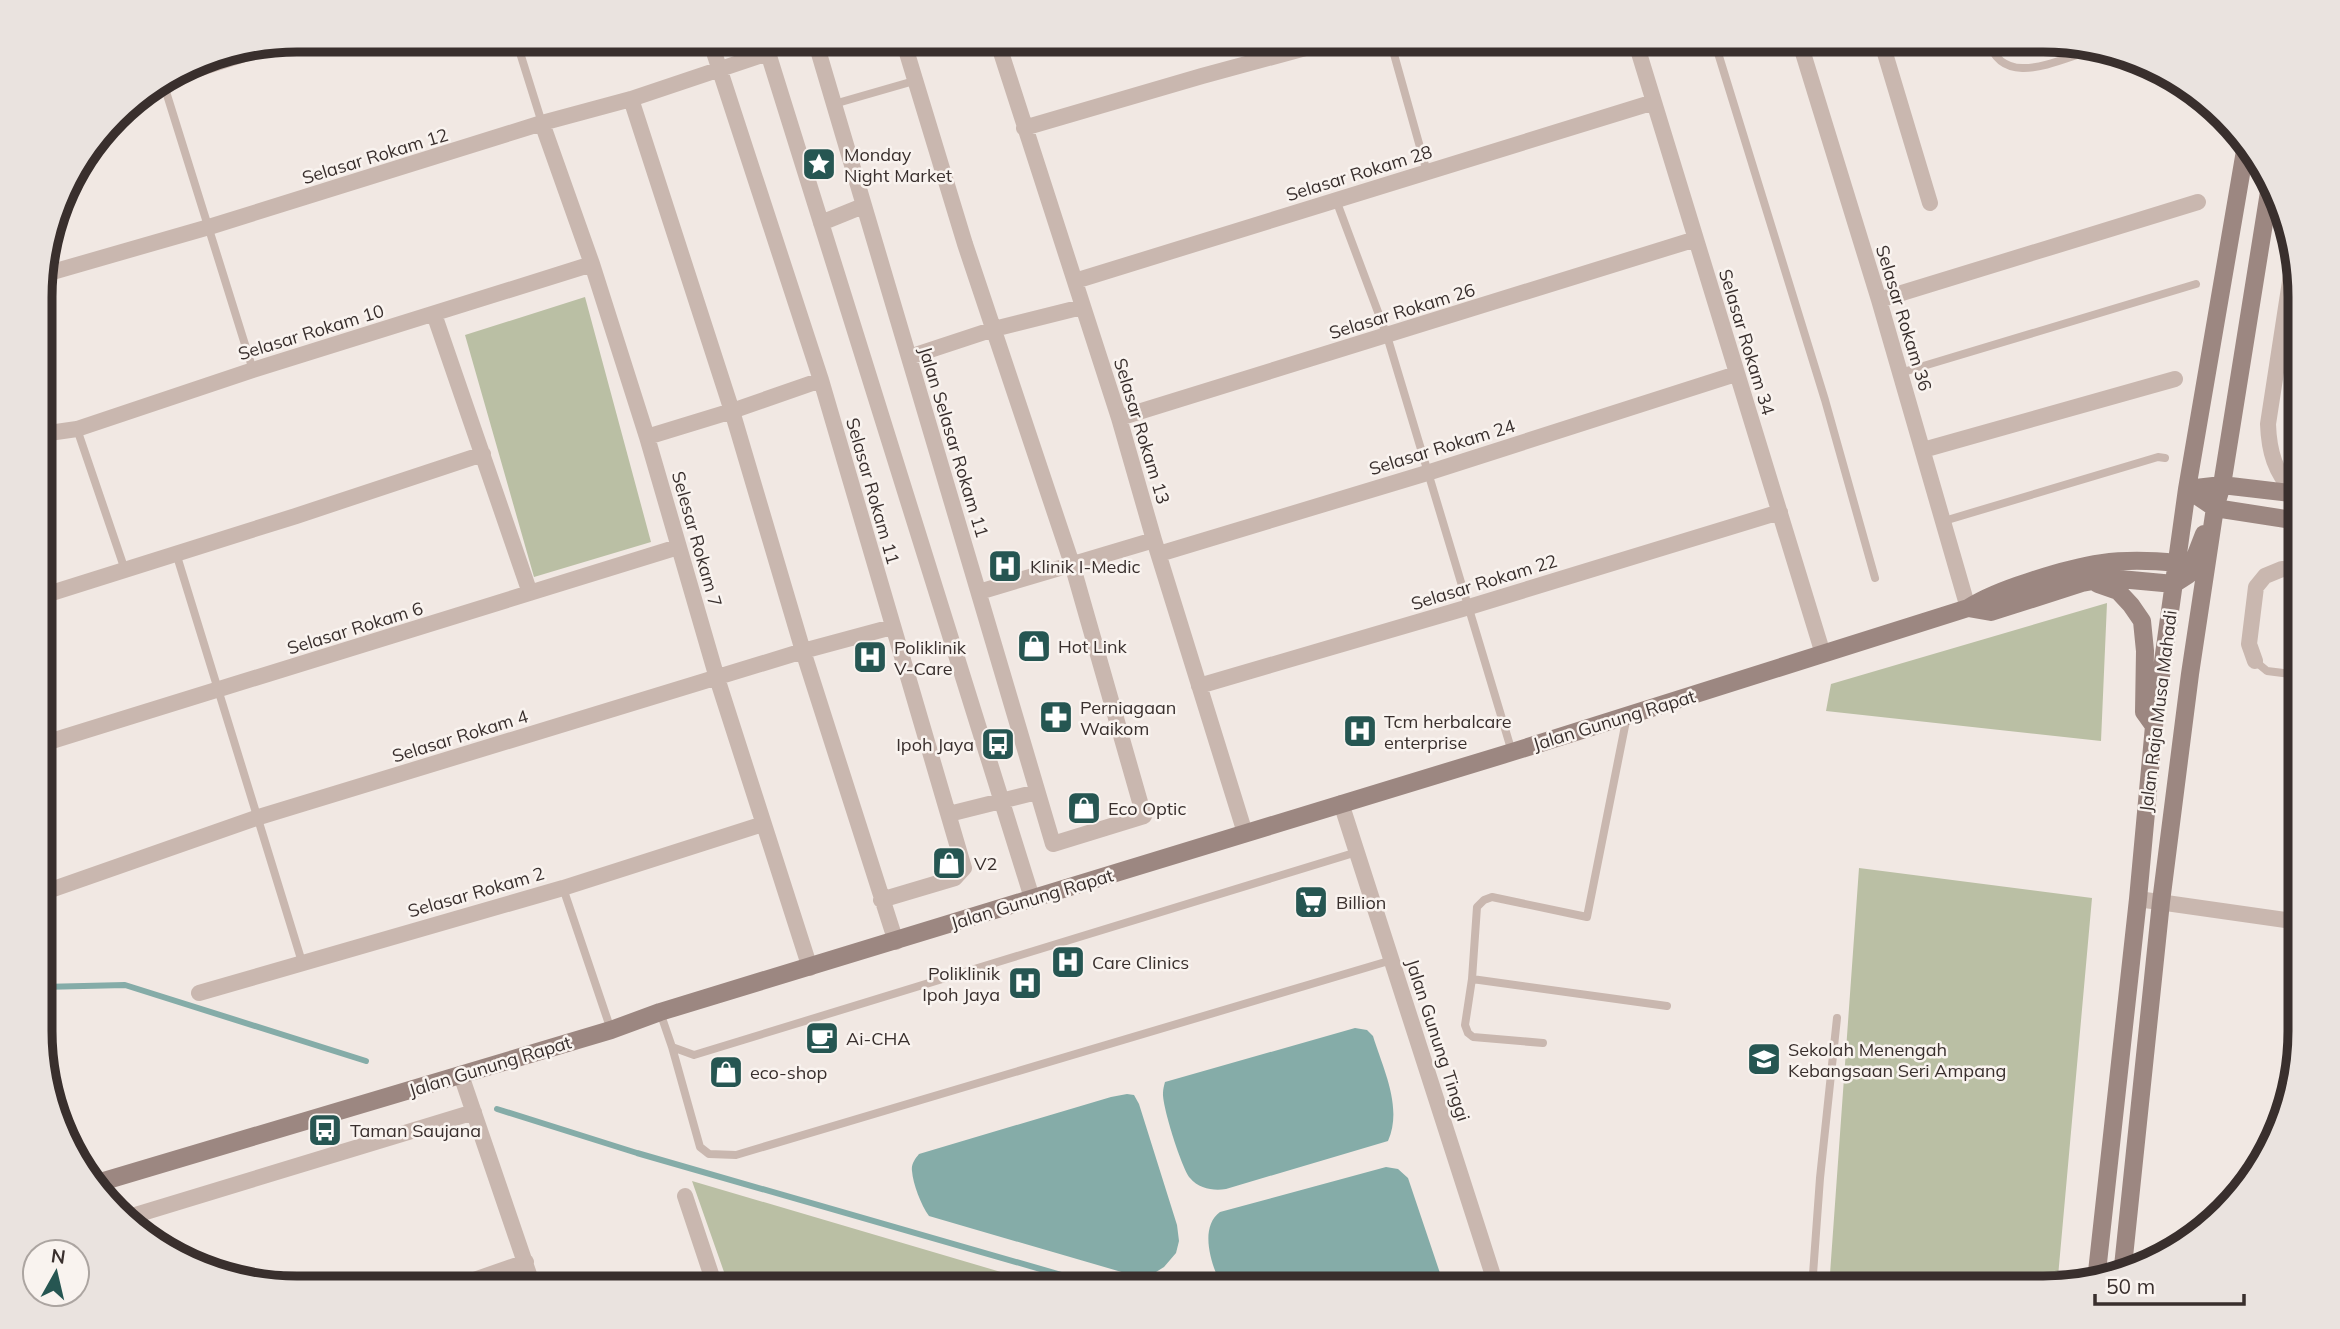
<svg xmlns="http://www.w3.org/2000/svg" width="2340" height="1329" font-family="Mulish,sans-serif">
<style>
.green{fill:#babfa4}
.water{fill:#85aca8}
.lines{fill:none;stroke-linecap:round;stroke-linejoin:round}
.stream{stroke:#85aca8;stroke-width:6}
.lane{stroke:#c9b7af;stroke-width:8}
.street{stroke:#c9b7af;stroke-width:16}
.secondary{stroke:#9c8781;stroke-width:18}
.labels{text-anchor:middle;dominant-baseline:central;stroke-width:5;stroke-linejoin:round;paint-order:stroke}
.poi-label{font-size:18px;fill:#392f2d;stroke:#f9f3ef;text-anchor:start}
.street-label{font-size:18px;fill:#392f2d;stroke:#f9f3ef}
.rim{fill:none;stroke:#392f2d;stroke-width:9}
</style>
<rect width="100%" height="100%" fill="#f1e8e3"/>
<path class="green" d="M585,297l66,245 -117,35 -69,-242z
M2107,603l-6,138 -275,-30 5,-27z
M1859,868l233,30 -35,390h-228z
M692,1181l353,104 -11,4h-304z"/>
<path class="water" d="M1355,1028l12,2 6,6c10,33 30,71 15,105l-162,48c-12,2 -27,0 -36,-11 -8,-9 -28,-72 -27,-85 0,-4 1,-7 2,-11z
M1127,1094l7,1 5,9 38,121 2,16 -3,12 -12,14 -16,10 -23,-4 -196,-57c-8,-11 -16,-32 -17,-45 -1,-7 3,-12 7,-17l192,-57z
M1386,1167l12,2 10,9 37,110h-222c-11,-20 -25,-60 -3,-76z"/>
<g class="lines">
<path class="stream" d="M42,987l83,-2 241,76
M497,1109l140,44 473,136"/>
<path class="lane" d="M516,40l26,83
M1390,40l37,132
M1714,40l111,360 50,178
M1988,40c14,48 65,22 98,12
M163,82l90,288
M834,104l80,-23
M1336,200l51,136 125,416
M1900,373l296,-89
M42,405l10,26
M77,429l48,141
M1944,521l214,-64 7,1
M176,553l126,409
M2255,661l12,10 32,4
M563,888l48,142
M1472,979l195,27
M660,1012l12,35 22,8 663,-203
M1543,1043l-70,-6 -5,-4 -3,-8 7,-46 5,-72 7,-7 8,-3 95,20 40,-201
M672,1047l28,100 9,7 27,1 656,-195
M1812,1288l8,-110 17,-160"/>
<path class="street" d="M710,40l111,340 143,488 -9,10 -74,22
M764,40l268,858
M815,40l238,804 91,-28 -72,-252 -107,-320 -62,-204
M997,40l122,378 35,122 91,293
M1635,40l188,614
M1799,40l80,260 89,308
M1881,40l49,163
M172,77l98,-31
M631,99l101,312 71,240 93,291
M542,123l50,141 55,173 70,241 93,290
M1024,128l178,-52 133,-36
M821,223l42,-17
M2293,262l-25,162c1,28 7,48 26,69
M42,275l167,-48 333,-104 89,-24 137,-46
M1075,281l579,-179
M1879,300l319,-98
M434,314l96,279
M909,357l85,-28 88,-22
M1119,418l577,-179
M42,434l35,-5 176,-59 339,-106
M647,437l85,-26 89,-31
M1923,450l252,-71
M1159,554l268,-81 309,-99
M979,592l175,-52
M42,596l254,-80 187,-62
M2255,661l-6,-17 7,-57 9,-11 17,-7 17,2
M1199,686l270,-79 311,-95
M42,744l636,-197
M1341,803l156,485
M949,814l88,-22
M42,893l217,-76 544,-166 89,-24
M2138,899l161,23
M199,993l364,-105 200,-64
M461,1075l73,214
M685,1196l31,93
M129,1217l345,-105
M448,1289l78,-27"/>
<path class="secondary" d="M2187,489l28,19 84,13
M2187,489l35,-4 77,9
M2098,584l20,7 13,14 11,16 3,30 -1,61 10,14
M2174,584l14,-9 16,-41
M1968,608l23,4 91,-29 27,-5 65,6
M94,1184l517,-154 49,-18 852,-260 456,-144c19,-12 38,-19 60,-26 57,-19 89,-25 149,-19
M2122,1276l39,-374 29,-228 25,-166 7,-23 47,-293
M2096,1281l42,-382 16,-173 33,-237 59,-344"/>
</g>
<defs>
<g id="sight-square" transform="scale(1.75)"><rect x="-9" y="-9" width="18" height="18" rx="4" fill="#265652" stroke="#f9f3ef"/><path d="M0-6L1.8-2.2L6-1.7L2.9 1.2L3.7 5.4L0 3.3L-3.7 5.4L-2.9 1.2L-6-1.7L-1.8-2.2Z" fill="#fff"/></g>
<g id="hospital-square" transform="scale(1.75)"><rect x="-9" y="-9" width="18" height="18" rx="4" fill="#265652" stroke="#f9f3ef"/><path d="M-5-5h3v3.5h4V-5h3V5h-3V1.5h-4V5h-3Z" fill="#fff"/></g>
<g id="shop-square" transform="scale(1.75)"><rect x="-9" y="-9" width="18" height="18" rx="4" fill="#265652" stroke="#f9f3ef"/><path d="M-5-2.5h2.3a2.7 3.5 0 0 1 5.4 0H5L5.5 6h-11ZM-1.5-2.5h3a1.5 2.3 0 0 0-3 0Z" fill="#fff"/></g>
<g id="pharmacy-square" transform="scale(1.75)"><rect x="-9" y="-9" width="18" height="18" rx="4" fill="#265652" stroke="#f9f3ef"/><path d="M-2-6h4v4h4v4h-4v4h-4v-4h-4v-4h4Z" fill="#fff"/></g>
<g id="bus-square" transform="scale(1.75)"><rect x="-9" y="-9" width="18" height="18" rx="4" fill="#265652" stroke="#f9f3ef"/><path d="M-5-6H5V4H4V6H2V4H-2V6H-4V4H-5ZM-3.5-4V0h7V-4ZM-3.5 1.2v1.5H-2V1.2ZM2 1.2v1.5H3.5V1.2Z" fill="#fff"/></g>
<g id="supermarket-square" transform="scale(1.75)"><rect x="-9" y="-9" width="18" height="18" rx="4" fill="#265652" stroke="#f9f3ef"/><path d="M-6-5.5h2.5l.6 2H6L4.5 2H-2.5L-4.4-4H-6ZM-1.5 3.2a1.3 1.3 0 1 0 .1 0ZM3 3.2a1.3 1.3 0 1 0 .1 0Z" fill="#fff"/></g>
<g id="cafe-square" transform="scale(1.75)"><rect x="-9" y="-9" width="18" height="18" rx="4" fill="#265652" stroke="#f9f3ef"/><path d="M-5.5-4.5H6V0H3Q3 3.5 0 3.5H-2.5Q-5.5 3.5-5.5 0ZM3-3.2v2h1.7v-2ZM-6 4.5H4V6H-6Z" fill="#fff"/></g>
<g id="school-square" transform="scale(1.75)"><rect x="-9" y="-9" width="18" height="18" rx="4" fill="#265652" stroke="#f9f3ef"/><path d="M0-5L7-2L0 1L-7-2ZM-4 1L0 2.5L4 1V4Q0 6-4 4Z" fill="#fff"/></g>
</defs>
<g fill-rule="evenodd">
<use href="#sight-square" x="819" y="164"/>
<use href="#hospital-square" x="1005" y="566"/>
<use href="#shop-square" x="1034" y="646"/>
<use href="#hospital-square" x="870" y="657"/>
<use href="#pharmacy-square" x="1056" y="717"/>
<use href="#hospital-square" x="1360" y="731"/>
<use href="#bus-square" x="998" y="744"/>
<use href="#shop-square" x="1084" y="808"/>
<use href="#shop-square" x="949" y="863"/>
<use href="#supermarket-square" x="1311" y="902"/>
<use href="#hospital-square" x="1068" y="962"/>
<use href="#hospital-square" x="1025" y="983"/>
<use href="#cafe-square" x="822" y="1038"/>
<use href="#school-square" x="1764" y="1059"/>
<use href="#shop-square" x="726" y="1072"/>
<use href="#bus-square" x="325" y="1130"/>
</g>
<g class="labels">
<g class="poi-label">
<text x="844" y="154">Monday<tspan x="844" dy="21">Night Market</tspan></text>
<text x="1030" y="566">Klinik I-Medic</text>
<text x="1058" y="646">Hot Link</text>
<text x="894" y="647">Poliklinik<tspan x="894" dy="21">V-Care</tspan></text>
<text x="1080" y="707">Perniagaan<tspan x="1080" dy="21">Waikom</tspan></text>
<text x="1384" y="721">Tcm herbalcare<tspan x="1384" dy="21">enterprise</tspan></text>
<text x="974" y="744" text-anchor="end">Ipoh Jaya</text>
<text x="1108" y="808">Eco Optic</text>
<text x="974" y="863">V2</text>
<text x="1336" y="902">Billion</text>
<text x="1092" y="962">Care Clinics</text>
<text x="1000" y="973" text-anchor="end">Poliklinik<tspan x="1000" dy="21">Ipoh Jaya</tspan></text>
<text x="846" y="1038">Ai-CHA</text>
<text x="1788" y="1049">Sekolah Menengah<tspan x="1788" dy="21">Kebangsaan Seri Ampang</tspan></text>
<text x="750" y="1072">eco-shop</text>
<text x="350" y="1130">Taman Saujana</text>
</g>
<g class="street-label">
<text transform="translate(375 156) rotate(-17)">Selasar Rokam 12</text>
<text transform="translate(1359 173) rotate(-17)">Selasar Rokam 28</text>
<text transform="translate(1402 311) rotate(-17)">Selasar Rokam 26</text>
<text transform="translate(1904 318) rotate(73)">Selasar Rokam 36</text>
<text transform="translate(311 332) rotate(-17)">Selasar Rokam 10</text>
<text transform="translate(1747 342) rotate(73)">Selasar Rokam 34</text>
<text transform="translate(1142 431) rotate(73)">Selasar Rokam 13</text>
<text transform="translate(954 442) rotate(73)">Jalan Selasar Rokam 11</text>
<text transform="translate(1442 447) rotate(-17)">Selasar Rokam 24</text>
<text transform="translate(873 491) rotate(74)">Selasar Rokam 11</text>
<text transform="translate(697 539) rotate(74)">Selesar Rokam 7</text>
<text transform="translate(1484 582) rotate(-17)">Selasar Rokam 22</text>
<text transform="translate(355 628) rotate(-17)">Selasar Rokam 6</text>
<text transform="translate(2158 711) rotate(-83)">Jalan Raja Musa Mahadi</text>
<text transform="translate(1614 720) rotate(-17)">Jalan Gunung Rapat</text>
<text transform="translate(460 736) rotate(-17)">Selasar Rokam 4</text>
<text transform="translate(476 892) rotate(-16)">Selasar Rokam 2</text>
<text transform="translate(1032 899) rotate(-17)">Jalan Gunung Rapat</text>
<text transform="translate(1438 1040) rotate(72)">Jalan Gunung Tinggi</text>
<text transform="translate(490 1066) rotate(-17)">Jalan Gunung Rapat</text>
</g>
</g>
<path d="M0 0H2340V1329H0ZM297 52H2043A245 245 0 0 1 2288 297V1031A245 245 0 0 1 2043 1276H297A245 245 0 0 1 52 1031V297A245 245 0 0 1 297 52Z" fill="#eae3df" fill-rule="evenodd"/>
<path class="rim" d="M297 52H2043A245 245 0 0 1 2288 297V1031A245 245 0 0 1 2043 1276H297A245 245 0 0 1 52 1031V297A245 245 0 0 1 297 52Z"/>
<g transform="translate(56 1273) rotate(8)"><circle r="33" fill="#f9f3ef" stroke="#aca5a1" stroke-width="2"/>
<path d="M0-5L12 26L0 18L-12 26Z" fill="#265652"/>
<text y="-10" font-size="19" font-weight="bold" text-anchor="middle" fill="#392f2d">N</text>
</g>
<path d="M2095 1294v10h149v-10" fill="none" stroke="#392f2d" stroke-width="3.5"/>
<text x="2106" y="1294" font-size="21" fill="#392f2d" stroke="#f9f3ef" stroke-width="5" paint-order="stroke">50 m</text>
</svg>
